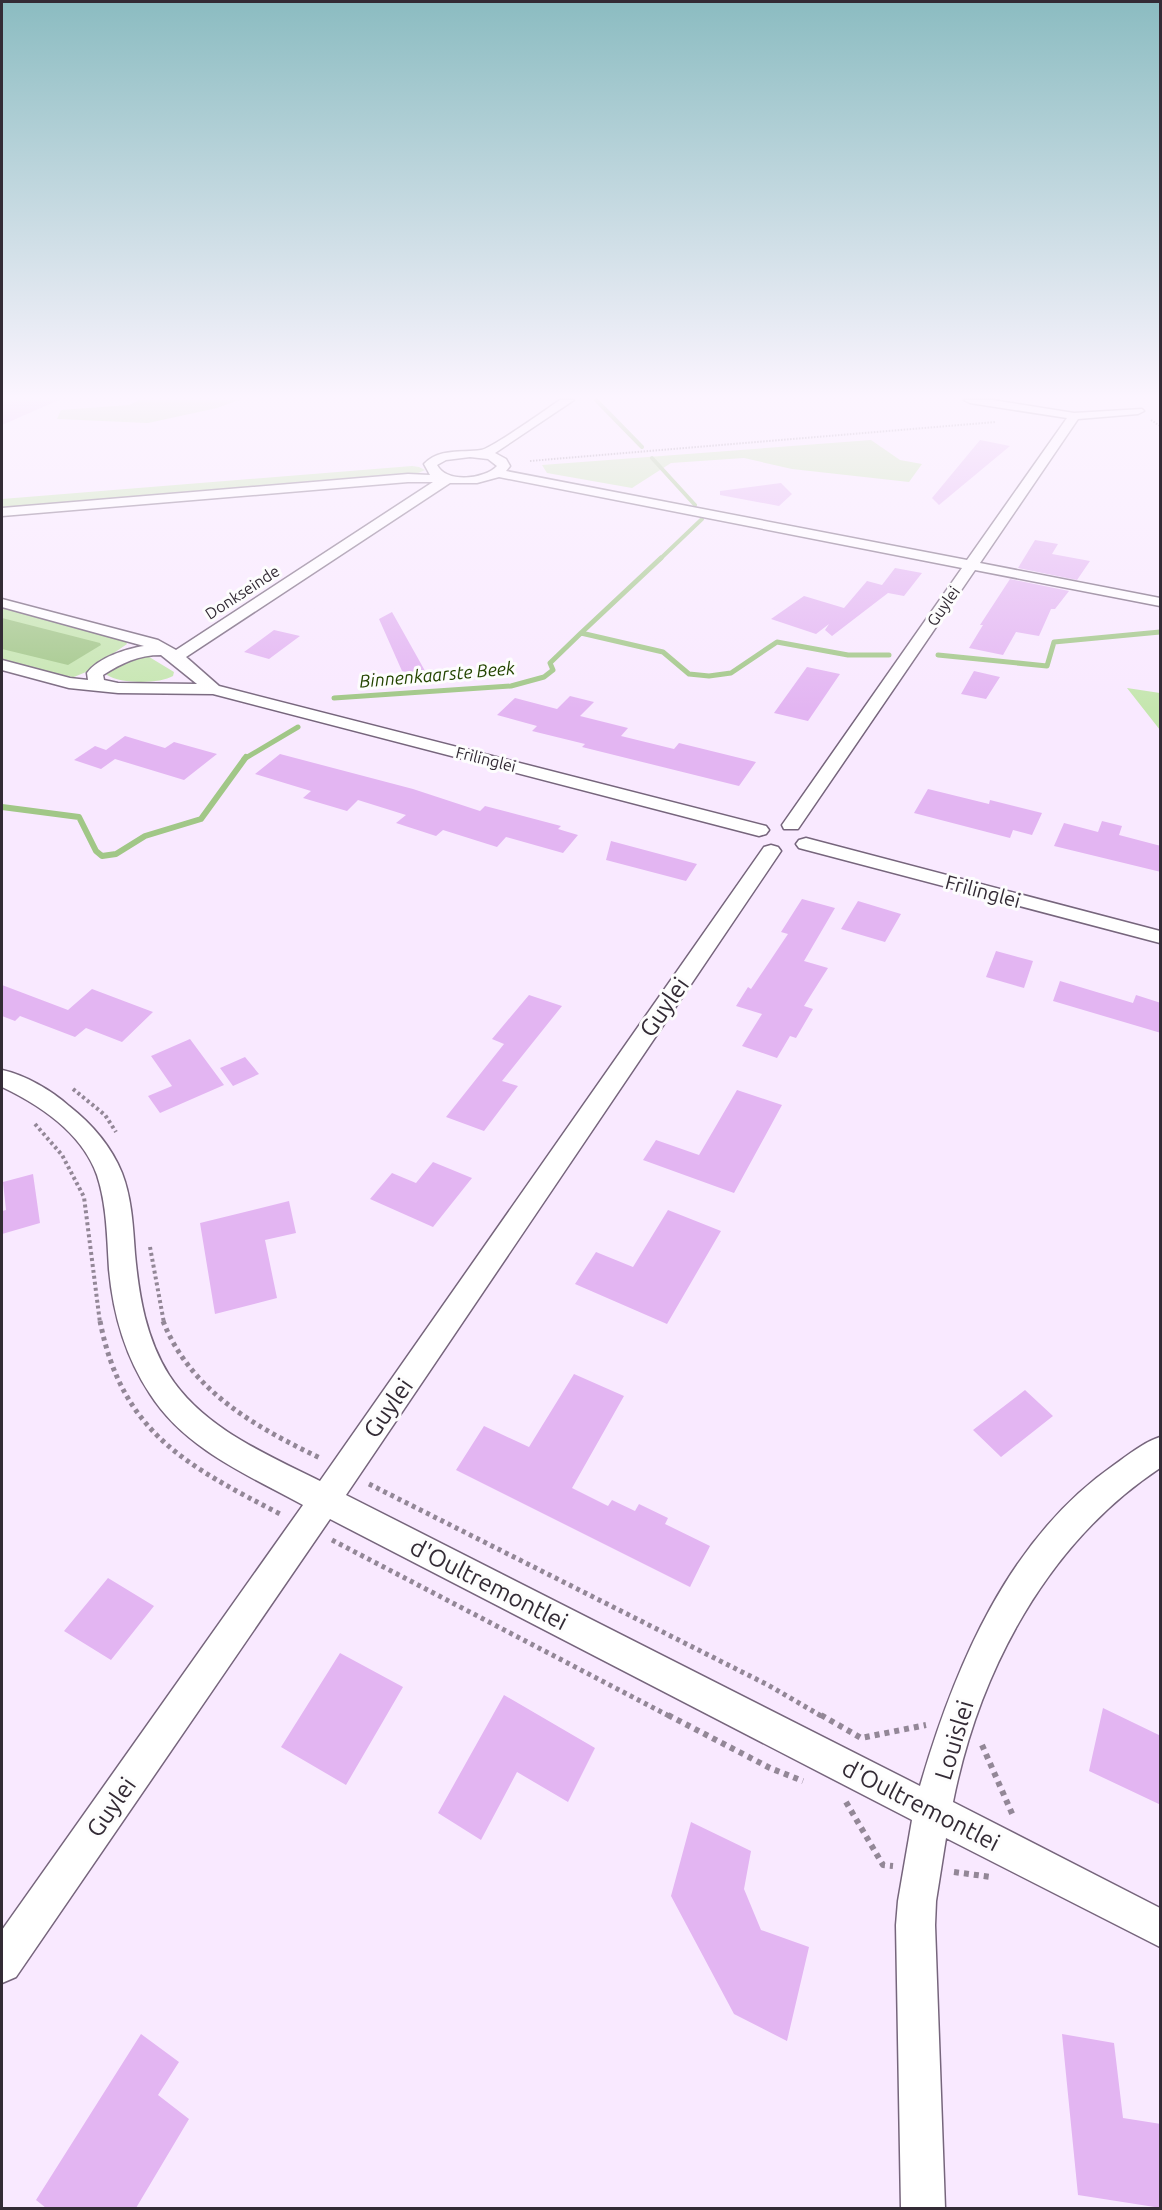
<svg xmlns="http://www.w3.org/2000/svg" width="1162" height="2210" font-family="Ubuntu,sans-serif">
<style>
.green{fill:#c5e6af}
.water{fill:#a1c787}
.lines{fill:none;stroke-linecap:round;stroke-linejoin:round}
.stream-far2{stroke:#a1c787;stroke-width:4}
.stream-far1{stroke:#a1c787;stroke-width:5}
.stream{stroke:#a1c787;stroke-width:6}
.building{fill:#e3b5f2}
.minor-casing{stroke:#76657c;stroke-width:3}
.path-far3{stroke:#938797;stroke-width:2;stroke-dasharray:1.5 1.5;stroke-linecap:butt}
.path-far2{stroke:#938797;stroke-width:4;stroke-dasharray:3 3;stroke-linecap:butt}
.path-far1{stroke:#938797;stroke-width:5;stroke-dasharray:4 4;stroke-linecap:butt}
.path{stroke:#938797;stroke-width:6;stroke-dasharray:5 5;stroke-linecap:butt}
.minor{fill:#fff;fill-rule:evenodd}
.labels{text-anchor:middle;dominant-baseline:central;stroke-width:6;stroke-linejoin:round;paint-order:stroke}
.far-street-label{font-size:16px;fill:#332b35;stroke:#fdfdfd}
.far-water-label{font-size:18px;font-style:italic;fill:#244500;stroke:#fdfdfd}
.street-label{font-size:20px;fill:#332b35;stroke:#fdfdfd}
.near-street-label{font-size:24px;fill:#332b35;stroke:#fdfdfd}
</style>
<rect width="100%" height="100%" fill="#f9e9ff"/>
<path class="green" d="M139,400h100l-22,8 -69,15 -91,-4 4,-9 68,-5z
M871,440l29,20 22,4 -13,18 -117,-13 -48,-11 -73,5 -39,25 -85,-15 -5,-8z
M412,466l7,1 6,3 -11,5 -412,34v-10z
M2,608l116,29 7,3 2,4 -41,28 -12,5 -12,-1 -60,-16z
M146,655l28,17 -1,4c-13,8 -53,8 -66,-1l-1,-4 17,-12z
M1127,688l33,5v37z"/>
<path class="water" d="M2,618l98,25 1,2 -33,20 -66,-16z"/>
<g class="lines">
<path class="stream-far2" d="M596,400l46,47
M652,458l43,47
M659,560l43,-41"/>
<path class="stream-far1" d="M581,633l80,-75
M938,655l109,11 7,-24 106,-10
M334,698l177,-12 33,-9 9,-7 -3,-7 31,-30 82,19 26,22 20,2 22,-3 46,-31 71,13h41
M244,759l54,-32"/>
<path class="stream" d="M2,807l77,10 17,34 6,5 14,-2 29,-18 56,-17 45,-62"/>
</g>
<path class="building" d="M2,400h57l-57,25z
M980,440l30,6 -71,59 -7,-7z
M781,483l11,11 -13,12 -59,-11v-4z
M1035,540l23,4 -6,10 38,7 -13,19 -59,-12z
M895,568l27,5 -18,23 -16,-3 -56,43 -7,-6 4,-6 -13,10 -45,-15 33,-23 40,12 23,-27 15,4z
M1010,579l59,12 -14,18h-4l-12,27 -23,-4 -13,23 -34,-7 14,-23h-3z
M392,612l37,66 -27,-7 -23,-52z
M274,630l26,6 -31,23 -25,-7z
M807,667l33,7 -32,47 -34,-8z
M974,671l26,6 -14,22 -25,-5z
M570,696l24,6 -14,14 48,12 -7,8 53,13 5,-6 77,19 -17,24 -157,-39 3,-3 -53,-13 5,-5 -40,-11 18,-17 42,11z
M125,736l40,12 9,-6 43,12 -33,26 -69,-21 -14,10 -27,-9 21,-14 11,4z
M280,754l133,35 67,22 5,-5 76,20 -3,3 20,6 -15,18 -57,-16 -9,10 -54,-17 -7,6 -40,-13 10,-8 -48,-15 -11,11 -44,-13 8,-7 -56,-17z
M928,789l61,15 1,-4 52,13 -10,22 -19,-5 -3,8 -96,-25z
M1102,821l20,5 -3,9 42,11v26l-107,-26 10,-23 34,9z
M611,841l86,23 -11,17 -80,-21z
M802,899l33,9 -31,53 24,7 -24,38 9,3 -17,29 -6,-2 -13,22 -35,-12 20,-32 -26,-8 12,-19 3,2 37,-55 -7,-2z
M858,901l43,13 -16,28 -44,-13z
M996,951l37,10 -9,27 -38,-11z
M1060,981l73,22 3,-8 25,8v30l-108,-32z
M2,985l66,25 24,-21 61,23 -31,30 -36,-14 -11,9 -55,-21 -5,5 -13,-5z
M529,995l33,11 -60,75 16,5 -34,45 -38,-14 58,-73 -12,-5z
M190,1039l34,46 -64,28 -12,-17 24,-10 -21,-30z
M245,1057l14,17 -26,12 -13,-18z
M737,1090l45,15 -48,88 -91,-33 13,-20 43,15z
M433,1162l39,16 -39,49 -63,-28 22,-26 24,10z
M33,1174l7,49 -38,11v-23l4,-1 -3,-28z
M289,1201l7,32 -31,7 12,58 -62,16 -15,-91z
M668,1210l53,21 -54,93 -92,-40 21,-32 37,15z
M574,1374l50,22 -52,92 36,18 4,-6 23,11 4,-7 29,14 -3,6 45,22 -20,41 -234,-117 28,-44 45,21z
M1025,1390l28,26 -52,41 -28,-27z
M108,1578l46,28 -43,54 -47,-29z
M340,1653l63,34 -57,98 -65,-38z
M504,1695l91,53 -27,54 -51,-30 -36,68 -43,-27z
M1103,1708l58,28v69l-72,-34z
M691,1822l60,29 -7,38 17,41 48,17 -22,94 -53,-27 -63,-118z
M141,2034l38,28 -21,33 31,24 -53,89h-90l-10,-8z
M1062,2034l52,9 9,75 38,6v84l-83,-13z"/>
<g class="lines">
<g class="minor-casing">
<path id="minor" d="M560,400h14l-79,53 11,6 4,7 -4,5 461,89 100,-142 -97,-15 -6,-3h28l82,13 68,-4 2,2 -6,3 -60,5 -98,144 180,35v8l-185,-36 -177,259h-14l-2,-4 180,-257 -463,-91 -22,6h-27l-264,174 33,29 547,140 3,4 -3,4 -7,2 -546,-142 -95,-1 -49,-5 -67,-18v-10l68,18 18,2 -1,-7c12,-16 39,-24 57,-27l-142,-39v-8l156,41 18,10 257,-168h-25l-406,34v-8l406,-34 22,1 -6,-11c15,-16 37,-11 57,-14 10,-1 67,-42 79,-50zM470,457l18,2 9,7c-12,13 -50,18 -60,-1l9,-5zM161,655l36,29 -79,-1 -14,-3 -1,-5c19,-12 35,-20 58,-20z
M806,838l354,93v12l-361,-95 -3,-4 3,-4z
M771,845l7,2 3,4 -435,644 574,291c35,-120 88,-247 194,-321 14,-10 30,-23 46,-28v31c-113,75 -181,203 -207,334l207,106v39l-214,-109 -10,63 -1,24 10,283h-44l-5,-283 2,-24 14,-81 -582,-301 -314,458 -14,6v-53l301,-425c-55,-30 -118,-56 -153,-111 -25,-38 -37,-80 -41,-125 -2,-31 -2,-64 -12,-94 -15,-42 -57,-70 -95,-88v-17c23,5 49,20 67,36 23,18 42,40 53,67 10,26 11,54 13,81 4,43 11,84 34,121 34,53 97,79 151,106l444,-634z"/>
</g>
<path class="path-far3" d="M1151,420l9,6
M530,461l465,-39"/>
<path class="path-far2" d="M73,1089l32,26 11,17
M35,1124l27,31 22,42 16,126
M150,1247l14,76"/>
<path class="path-far1" d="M100,1321c22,113 88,145 182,194
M163,1321c28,71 93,106 157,137
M369,1484l399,201 55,32
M332,1540l339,177"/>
<path class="path" d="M668,1715l102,53 33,13
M821,1715l40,23 65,-13
M982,1745l32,73
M846,1802l37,63 10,1
M954,1872l37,5"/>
<use href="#minor" class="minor"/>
</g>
<linearGradient id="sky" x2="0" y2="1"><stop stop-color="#8bbcc1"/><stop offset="0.56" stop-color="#fcf5ff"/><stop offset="1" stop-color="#fcf5ff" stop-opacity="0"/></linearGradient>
<rect width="1162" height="709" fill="url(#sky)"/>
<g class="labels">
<g class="far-street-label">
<text transform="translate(242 592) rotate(-33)">Donkseinde</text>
<text transform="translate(943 606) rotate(-55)">Guylei</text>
<text transform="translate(486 759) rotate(14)">Frilinglei</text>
</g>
<g class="far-water-label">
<text transform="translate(437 674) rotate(-5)">Binnenkaarste Beek</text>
</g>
<g class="street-label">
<text transform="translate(983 891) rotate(15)">Frilinglei</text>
</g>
<g class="near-street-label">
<text transform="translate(664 1007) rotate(-55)">Guylei</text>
<text transform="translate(388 1408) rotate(-55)">Guylei</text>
<text transform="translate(489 1584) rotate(27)">d'Oultremontlei</text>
<text transform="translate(954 1740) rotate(-73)">Louislei</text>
<text transform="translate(921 1805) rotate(27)">d'Oultremontlei</text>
<text transform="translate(111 1807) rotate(-55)">Guylei</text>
</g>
</g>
<rect width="1162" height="2210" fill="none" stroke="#332b35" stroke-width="6"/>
</svg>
